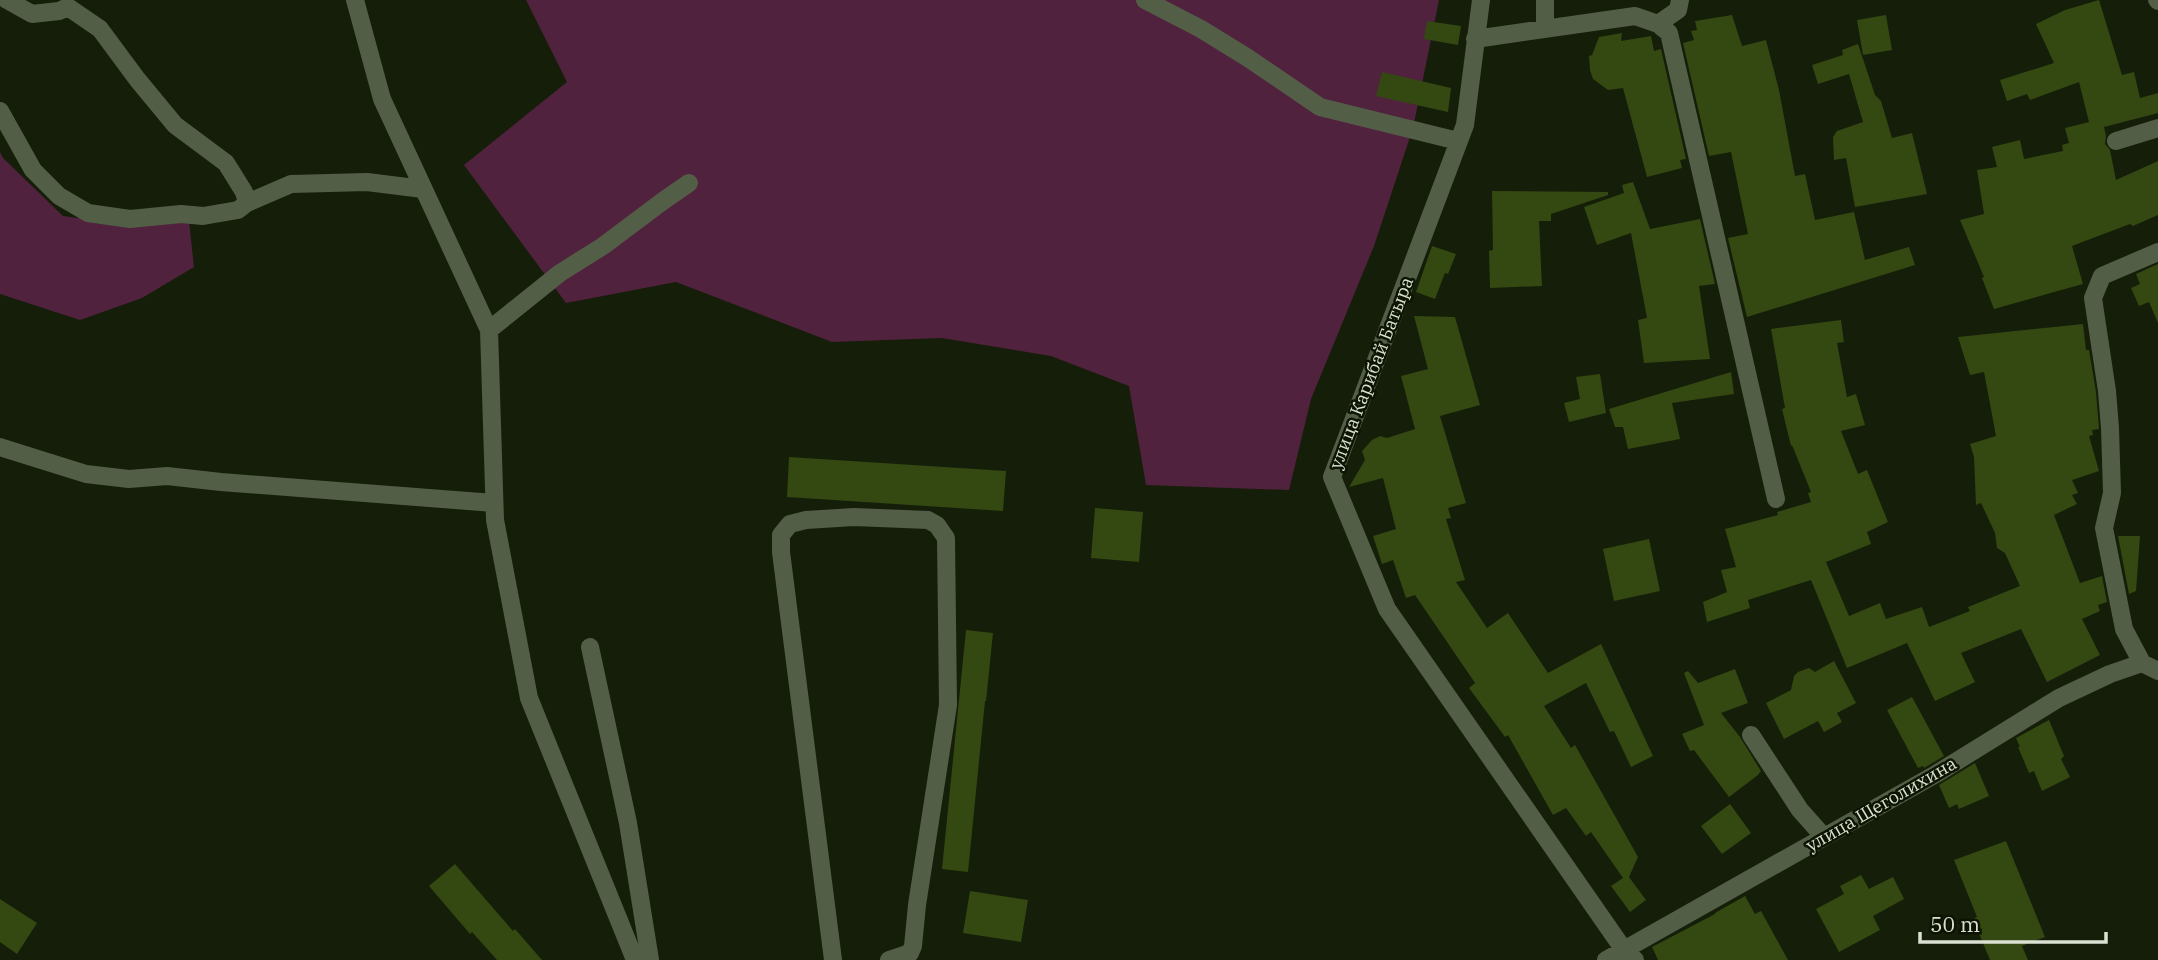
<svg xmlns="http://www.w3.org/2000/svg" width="2158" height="960" font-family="'IBM Plex Serif',serif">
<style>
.green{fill:#51223e}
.building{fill:#344812}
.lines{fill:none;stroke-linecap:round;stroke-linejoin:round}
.minor{stroke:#535e47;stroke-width:18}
.labels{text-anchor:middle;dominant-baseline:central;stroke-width:5;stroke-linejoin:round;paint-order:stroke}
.street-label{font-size:18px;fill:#dae1d3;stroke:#0d1502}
</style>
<rect width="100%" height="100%" fill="#151e08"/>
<path class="green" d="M526,0h913l-26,128 -39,118 -63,153 -22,91 -143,-5 -17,-99 -78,-30 -109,-18 -110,4 -156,-60 -110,21 -102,-138 103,-83z
M0,152l3,6 60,58 73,10 53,-5 5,46 -52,31 -62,22 -80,-26z"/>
<path class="building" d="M2099,0l23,75 12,-3 6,26 18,-5v20l-54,14 2,9 -1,8 5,6 6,30 42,-19v54l-25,11 -3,-2 -58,22 11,38 -89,25 -12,-31 2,-1 -24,-57 24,-6 -7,-44 20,-3 -5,-20 28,-7 4,19 39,-8 -1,-6 7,-2 -4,-15 24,-6 -10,-40 -49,18 -3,-6 -20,7 -7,-21 54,-17 -18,-39 29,-14z
M1732,15l10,31 24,-6 13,50 16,86 10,-2 10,46 39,-8 11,48 44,-13 6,18 -168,52 -19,-79 20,-4 -17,-82 -22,4 -26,-113 11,-3 -3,-9 6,-1 -2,-9z
M1886,15l6,35 -29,5 -6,-35z
M1427,21l34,5 -3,19 -34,-6z
M1622,33l-1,8 30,-5 3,15 7,-2 25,110 -6,1 2,8 -35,9 -24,-89 -15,2 -15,-11 -3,-9 -1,-14 3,-1 7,-18z
M1858,44l17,51 6,6 11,37 20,-5 15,61 -72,13 -9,-49 -12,2 -1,-23 4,-6 26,-9 -14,-48 -31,10 -6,-19 31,-10 -1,-5z
M1382,72l69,16 -3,24 -72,-16z
M1633,182l17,47 50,-10 15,65 -16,2 11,73 -66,4 -6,-43 9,-2 -16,-85 -34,12 -13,-38 40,-14 -2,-8z
M1492,191l116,1v3l-57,19v7h-12l3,65 -52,2 -1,-37 4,-1z
M1432,246l24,8 -8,20 -3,-1 -10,26 -19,-7z
M2158,264v59l-9,-21 -10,4 -8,-18 9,-4 -4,-10z
M1414,316l41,1 25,88 -40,11 26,87 -18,5 3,10 -5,1 19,61 -9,2 31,46 21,-15 40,60 53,-29 52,112 -22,11 -17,-36 -4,1 -24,-49 -42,23 27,42 4,-3 63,112 -9,20 17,23 -16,12 -19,-26 12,-8 -32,-46 -5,4 -20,-28 -13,7 -45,-80 -3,2 -36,-49 6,-5 -60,-88 -9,3 -13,-38 -11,4 -9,-28 23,-7 -13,-51 -34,9 16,-27 -3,-9 10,-11 8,-4 7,2 28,-9 -14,-53 27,-7z
M1841,320l3,22 -7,1 10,54 9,-3 9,31 -24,6 17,43 9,-4 21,52 -21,10 4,12 -45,18 23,54 31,-13 6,16 36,-12 7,20 41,-16 -2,-4 52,-21 -15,-33 -8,-5 -2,-15 -14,-30 -5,2 -2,-48 -4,-13 26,-8 -12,-64 -14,3 -12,-38 125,-13 3,26h3l7,42 3,37 -7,1 1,5 -4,1 10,35 -27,9 6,13 -6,2 5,9 -23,11 26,68 22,-7 5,26 -9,3 2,6 -18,8 18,36 -53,27 -26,-53 -60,24 14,29 -40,19 -28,-58 -60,25 -36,-88 -63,20 2,8 -43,14 -4,-20 24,-10 -6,-22 15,-3 -11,-38 53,-14 -1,-3 34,-10 -3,-9 3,-1 -19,-47 -1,1 -9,-37 3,-1 -14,-79z
M1731,372l3,22 -62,9 8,36 -52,10 -5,-22h-8l-6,-18z
M1600,374l6,39 -37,9 -5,-19 16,-4 -4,-22z
M789,457l217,14 -3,40 -216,-14z
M1095,508l48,4 -4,50 -48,-4z
M2118,536h22l-4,55 -7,3z
M1649,539l11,52 -46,10 -11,-52z
M966,630l27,3 -7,68h-1l-17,171 -26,-3z
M1834,661l22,42 -19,10 5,9 -18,10 -6,-11 -34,18 -18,-36 25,-13 3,-14 4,-4 11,-4 6,4z
M1735,669l13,34 -27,10 19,24 21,34 -3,4 -29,22 -35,-47 -4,1 -8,-17 22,-9 -20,-52 4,-2 10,12z
M1912,697l32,59 -20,12 -1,-2 -5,2 -31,-58z
M2049,720l15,36 -3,3 9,18 -28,14 -8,-20 -5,2 -11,-26h2l-4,-9z
M1975,763l14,33 -30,13 -2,-5 -8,4 -10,-23z
M1730,804l21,29 -29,21 -21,-28z
M2006,841l39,96 -23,9 6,14h-38l-17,-41 4,-2 -23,-57z
M455,864l58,67 2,-2 27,31h-45l-25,-28 -2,2 -41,-48z
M1861,875l8,14 24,-12 11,22 -31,17 7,14 -41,22 -23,-43 28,-15 -4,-8z
M970,891l58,9 -7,42 -58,-9z
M1745,896l10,18 6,-3 27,49h-130l-6,-13 63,-33v-1z
M0,899l37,24 -20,31 -17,-12z"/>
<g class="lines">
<path class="minor" d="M7,0l25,14 27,-3 9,-4 32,22 37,50 38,46 51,38 18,29 3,11
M355,0l27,99 107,231 6,190 34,178 106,262
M1145,0l56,29 47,29 72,49 138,34
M1481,0l-16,125 -133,352 55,132 237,341 11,10
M2157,0l1,1
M1658,24l20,-14 2,-10
M1545,29v-29
M1475,39l160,-23 23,8 11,9 107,466
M0,111l33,59 26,26 29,17 42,6 51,-5 22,2 35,-6 9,-7 44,-19 76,-2 56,7
M2116,141l42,-13
M489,330l71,-57 43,-27 60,-45 26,-18
M0,447l86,27 43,5 38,-3 54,6 273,21
M590,647l38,176 22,137
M2142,663l-18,-34 -20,-101 8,-35 -2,-65 -3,-37 -14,-93 9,-22 56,-24
M1751,735l49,75 24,27
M833,960l-52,-408v-17l9,-11 16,-4 48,-3 74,3 9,5 9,13 2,167 -31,200 -4,41 -3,7 -21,7
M1606,960l330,-186 123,-76 51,-24 32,-11 16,8"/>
</g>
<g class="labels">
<g class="street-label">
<text transform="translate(1371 373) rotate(-69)">улица Карибай Батыра</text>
<text transform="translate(1881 804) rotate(-30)">улица Щеголихина</text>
</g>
</g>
<path d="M1920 932v10h186v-10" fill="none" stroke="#dae1d3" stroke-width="3.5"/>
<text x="1930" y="932" font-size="21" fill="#dae1d3" stroke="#0d1502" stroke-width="5" paint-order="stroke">50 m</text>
</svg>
